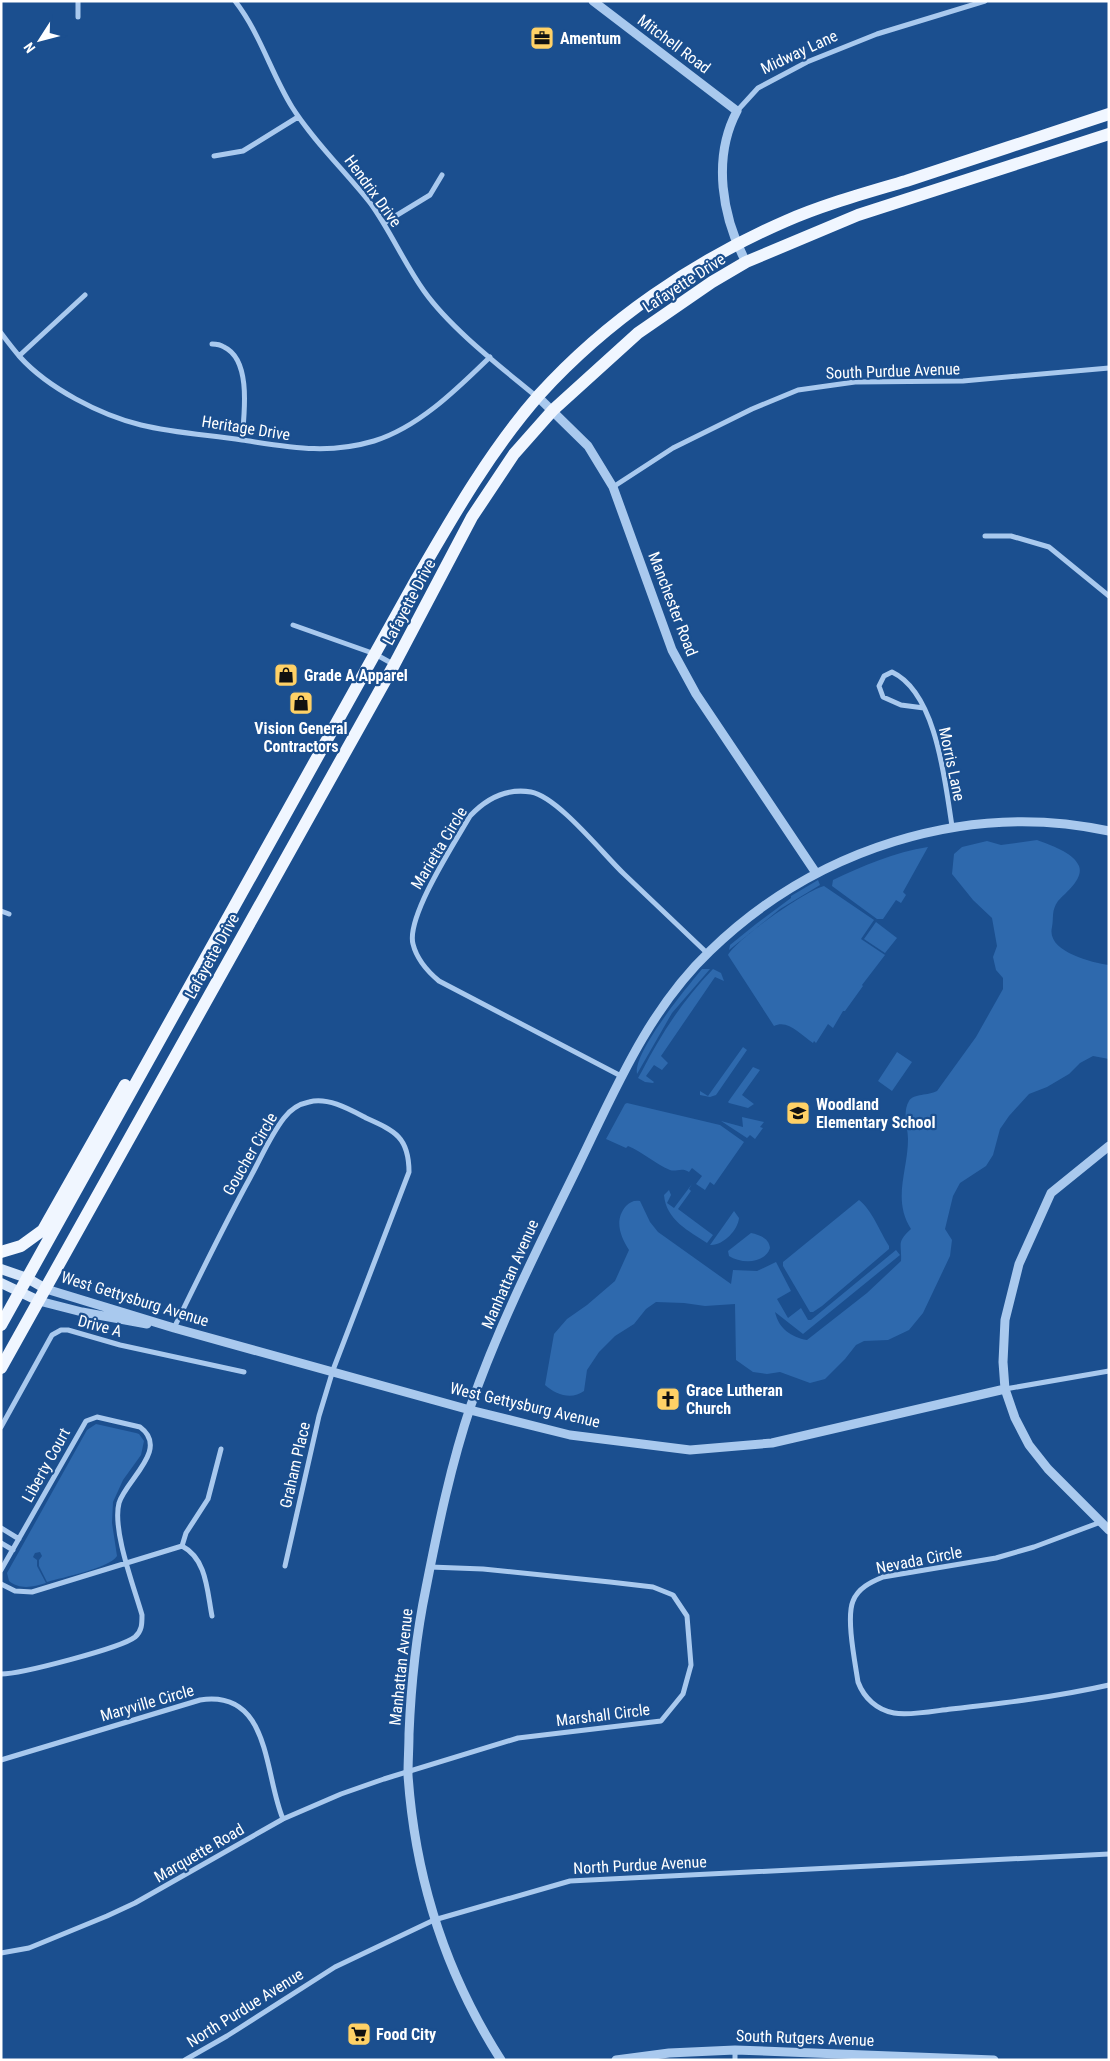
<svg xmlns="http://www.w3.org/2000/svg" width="1110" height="2061" font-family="'Roboto Condensed',sans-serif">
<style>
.green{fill:#2e69ad}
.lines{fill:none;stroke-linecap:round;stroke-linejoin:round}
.minor{stroke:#a9c9ee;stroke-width:5}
.tertiary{stroke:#a9c9ee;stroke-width:9}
.secondary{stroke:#d6e6fa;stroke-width:10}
.primary{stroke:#f0f6ff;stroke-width:12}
.labels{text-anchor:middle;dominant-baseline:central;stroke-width:4.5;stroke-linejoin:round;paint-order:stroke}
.poi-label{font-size:16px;font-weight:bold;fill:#fff;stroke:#1b4f8f;text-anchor:start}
.street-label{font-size:16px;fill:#fff;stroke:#1b4f8f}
</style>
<rect width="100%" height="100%" fill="#1b4f8f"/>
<path class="green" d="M1037,840c13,5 36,12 42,26 5,13 -14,27 -21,35 -7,10 -4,16 -6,26 -6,24 38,35 57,38v94l-16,-3 -13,7 -11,11 -22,13 -18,7 -20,22 -9,13 -7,26 -7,11 -26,17 -7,13 -8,33 7,11 -2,16 -27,57 -14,17 -21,10 -24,1 -8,4 -11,14 -20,20 -15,4 -30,-11 -13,2 -14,-2 -17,-12 -1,-56 -30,2 -21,-3 -28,-1 -10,7 -12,15 -19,12 -16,16 -12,18 -3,21c-12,9 -28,4 -39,-6l9,-51 13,-15 20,-14 28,-24 14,-31c-9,-14 -15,-30 -3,-44 4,-4 8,-6 14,-5l10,21 8,10 73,52 2,-14 24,1 19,-9 15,29 -14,8 11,19 13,-10 7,12h3l85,-70 4,5 -97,79 -28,-22c4,17 16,25 32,28l60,-47 34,-32c1,-18 -5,-18 10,-32 -19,-30 -3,-58 -3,-90 0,-12 -6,-26 1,-38 5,-8 19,-5 28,-10l39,-54 27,-48v-11l-7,-8 -3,-13 4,-11 -5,-28 -19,-18 -21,-26 2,-20 8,-7 25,-6 14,4z
M928,847l-25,45 3,3 -5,8 -5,-3 -13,19h-6l-45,-33 1,-6c29,-14 62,-28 95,-33z
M818,880l2,5 -40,24 -51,41 1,-5 26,-21 35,-26v-2z
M824,886l50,34 -13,19 24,16 -23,30 1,1 -18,25h-2l-10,17 -5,-4 -12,19 -2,-2 -1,2c-12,-8 -25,-24 -39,-17l-46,-71c10,-17 77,-64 96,-69z
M876,922l21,16 -12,15 -21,-14z
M702,969h8l-38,44 -35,61c-4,-22 50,-87 65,-105z
M713,969l8,4 3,8 -9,-4 -54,79 7,7 -6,7 -8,-5 -8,11 8,6 -1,1 -8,-1 -7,-4 4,-7c19,-37 41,-71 71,-102z
M743,1047l4,3 -31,45 -6,2 -10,-2v-4l8,5z
M897,1052l15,10 -20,29 -14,-10z
M753,1067l7,3 -18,25 12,9 -6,4 -19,-5 -1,-1z
M627,1103l93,22 24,17 -30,43 -4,-3 -5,8 -9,-6 6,-8 -10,-8 -3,4c-7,-5 -13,0 -19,-2 -15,-6 -27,-18 -42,-24l-2,2 -20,-9 19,-35z
M742,1117l22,5 -4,5 3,1 -8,11 -5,-4 -3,3 -26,-17 22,6z
M692,1184l-3,5 2,2 -13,18 35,26 -6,8c-18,-12 -41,-23 -43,-48l5,-5 2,5 -4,8 7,5z
M859,1200c13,10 21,32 30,46v3l-67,57 -9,6h-3l-27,-46v-4z
M734,1211l5,7c-1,12 -16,28 -29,27z
M751,1233c9,2 18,5 19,15 -5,16 -29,16 -41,8l-1,-5z
M96,1424l40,9 3,1 5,7 -3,14 -18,25 -10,22 -1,21 5,33c-9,13 -54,21 -70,26l-8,-16v-6l3,-4 -2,-4 -5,1 -2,4 4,3v6l9,17c-13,4 -26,7 -37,-2l-2,-8 80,-143z"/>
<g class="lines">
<path class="minor" d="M235,1c25,32 36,72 57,106 22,35 54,65 79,97 20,28 33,59 53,87 27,38 77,76 113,106
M78,17v-16
M737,111l21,-23 49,-26 70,-28 108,-33
M214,156l29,-5 55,-34
M384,223l46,-28 12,-20
M1,333c6,8 12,16 19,24 28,31 80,58 121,68 33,8 68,10 101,15 47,7 85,15 132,1 45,-14 83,-52 116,-84
M212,344c4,0 9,1 12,3 28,13 20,68 18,93
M19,356l66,-61
M613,487l60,-39 79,-39 46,-19 57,-8 108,-1 146,-13
M985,536h26l38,11 60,49
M293,625l82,29 18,10
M924,708l-23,-3 -18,-8 -4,-11 5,-10 8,-4c45,21 53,111 60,154
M1,911l8,3
M621,1076l-182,-95c-12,-10 -22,-21 -26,-37 -7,-27 42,-102 57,-128 16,-17 37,-28 61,-24 27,5 72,62 93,82 28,27 56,53 83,79
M174,1328c25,-51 49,-101 76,-150 11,-20 20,-42 34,-60 6,-8 15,-14 25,-16 19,-5 40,7 57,16 29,13 43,19 43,54l-76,198 -14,46 -34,150
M1005,1389l104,-18
M1,1427l51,-92 9,-5h7l52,15 124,27
M1101,1522l-67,25 -38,11 -113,19c-12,5 -25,11 -30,24 -7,17 2,61 5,81 6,16 19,28 36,31 15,3 40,-2 57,-4 53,-6 105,-12 158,-24
M1,1528l18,11
M1,1543l12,7
M182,1546l4,-13 22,-34 13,-50
M1,1570l85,-149 11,-4 43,10c30,22 -14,53 -21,76 -7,27 15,84 23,112 0,9 0,16 -7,22 -14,11 -114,37 -134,37
M1,1584l14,7 17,1 150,-46c25,13 25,45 30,70
M1,1760l199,-60c71,-11 64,75 83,119
M1,1953l28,-5 78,-32 28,-13 148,-84 58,-25 43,-15 134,-41 143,-17 22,-27 8,-29 -4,-49 -14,-21 -20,-8 -43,-5 -127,-13 -53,-2
M735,2050v10
M185,2060l42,-24 108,-69 99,-47 136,-39 539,-27"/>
<path class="tertiary" d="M593,1l144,110c-25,47 -15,106 9,151
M538,397l50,49 25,41 59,163 24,44 120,179
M1109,1146l-58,47 -32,71 -14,56 -2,42 2,27 10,29 14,27 19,24 61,61
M46,1289l128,39 296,82 100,25 120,15 82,-7 233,-54
M39,1301l43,11 65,12
M501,2060c-55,-86 -86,-183 -93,-285 0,-14 1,-28 1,-41 2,-50 7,-98 17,-146 12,-61 25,-124 45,-183 29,-83 69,-161 107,-239 37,-76 70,-156 132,-215 104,-101 255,-151 399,-120
M616,2060l53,-7 66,-3 259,10"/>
<path class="secondary" d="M1,1269l26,9 19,11
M1,1283l38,18"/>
<path class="primary" d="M1,1252l20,-6 22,-16 82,-145
M1,1325l415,-745c37,-64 74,-129 123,-185 68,-75 155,-134 247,-174 39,-17 80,-28 120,-40 68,-22 135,-45 203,-67
M1,1368l393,-703 78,-148 42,-63 39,-44 85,-77 74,-51 34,-20 112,-47 251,-81"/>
</g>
<defs>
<g id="office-square" transform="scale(1.25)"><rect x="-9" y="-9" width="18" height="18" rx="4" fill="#ffd166" stroke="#1b4f8f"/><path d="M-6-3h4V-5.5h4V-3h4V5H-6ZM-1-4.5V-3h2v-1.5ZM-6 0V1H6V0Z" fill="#111"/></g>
<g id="shop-square" transform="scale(1.25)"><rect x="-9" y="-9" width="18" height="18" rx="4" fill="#ffd166" stroke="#1b4f8f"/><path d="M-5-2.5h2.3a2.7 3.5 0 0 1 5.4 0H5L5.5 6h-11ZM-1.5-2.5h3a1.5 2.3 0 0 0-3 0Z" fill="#111"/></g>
<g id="school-square" transform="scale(1.25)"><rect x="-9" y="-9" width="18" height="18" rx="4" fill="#ffd166" stroke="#1b4f8f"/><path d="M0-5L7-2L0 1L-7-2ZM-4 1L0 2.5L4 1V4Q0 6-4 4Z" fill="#111"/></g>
<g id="church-square" transform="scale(1.25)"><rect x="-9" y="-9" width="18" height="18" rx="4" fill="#ffd166" stroke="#1b4f8f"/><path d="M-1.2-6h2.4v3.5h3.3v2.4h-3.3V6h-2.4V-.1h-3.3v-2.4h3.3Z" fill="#111"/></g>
<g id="supermarket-square" transform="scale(1.25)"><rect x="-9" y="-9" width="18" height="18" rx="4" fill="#ffd166" stroke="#1b4f8f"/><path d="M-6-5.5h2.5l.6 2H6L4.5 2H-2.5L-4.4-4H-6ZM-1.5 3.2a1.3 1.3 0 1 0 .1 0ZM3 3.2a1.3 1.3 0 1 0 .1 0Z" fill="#111"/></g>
</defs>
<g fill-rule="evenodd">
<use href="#office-square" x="542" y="38"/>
<use href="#shop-square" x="286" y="675"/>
<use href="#shop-square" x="301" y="703"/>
<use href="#school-square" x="798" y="1113"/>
<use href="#church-square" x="668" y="1399"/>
<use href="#supermarket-square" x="359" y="2034"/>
</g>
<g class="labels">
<g class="poi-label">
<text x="560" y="38">Amentum</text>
<text x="304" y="675">Grade A Apparel</text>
<text x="301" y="728" text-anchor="middle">Vision General<tspan x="301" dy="18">Contractors</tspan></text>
<text x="816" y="1104">Woodland<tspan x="816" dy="18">Elementary School</tspan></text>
<text x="686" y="1390">Grace Lutheran<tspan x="686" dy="18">Church</tspan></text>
<text x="376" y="2034">Food City</text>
</g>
<g class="street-label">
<text transform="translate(674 44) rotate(37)">Mitchell Road</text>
<text transform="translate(799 52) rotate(-25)">Midway Lane</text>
<text transform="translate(373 191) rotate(54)">Hendrix Drive</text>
<text transform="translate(684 283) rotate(-33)">Lafayette Drive</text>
<text transform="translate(893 371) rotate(-2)">South Purdue Avenue</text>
<text transform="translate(246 428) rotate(9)">Heritage Drive</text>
<text transform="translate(409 602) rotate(-62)">Lafayette Drive</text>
<text transform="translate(673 604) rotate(69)">Manchester Road</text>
<text transform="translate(952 764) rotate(78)">Morris Lane</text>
<text transform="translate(439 848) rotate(-59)">Marietta Circle</text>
<text transform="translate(212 956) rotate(-61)">Lafayette Drive</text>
<text transform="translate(250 1154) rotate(-60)">Goucher Circle</text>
<text transform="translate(510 1274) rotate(-66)">Manhattan Avenue</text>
<text transform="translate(135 1299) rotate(17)">West Gettysburg Avenue</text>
<text transform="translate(100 1326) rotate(15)">Drive A</text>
<text transform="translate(525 1405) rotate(13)">West Gettysburg Avenue</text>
<text transform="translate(46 1465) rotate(-61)">Liberty Court</text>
<text transform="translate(295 1465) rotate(-77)">Graham Place</text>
<text transform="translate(919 1560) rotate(-11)">Nevada Circle</text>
<text transform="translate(401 1667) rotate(-84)">Manhattan Avenue</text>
<text transform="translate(147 1703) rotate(-16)">Maryville Circle</text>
<text transform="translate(603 1715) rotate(-7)">Marshall Circle</text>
<text transform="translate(199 1853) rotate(-30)">Marquette Road</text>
<text transform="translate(640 1865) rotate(-3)">North Purdue Avenue</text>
<text transform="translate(245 2008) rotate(-32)">North Purdue Avenue</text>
<text transform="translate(805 2038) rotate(2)">South Rutgers Avenue</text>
</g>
</g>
<rect width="1110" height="2061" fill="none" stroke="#ffffff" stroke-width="5"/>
<g transform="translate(40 40) rotate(234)" stroke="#1b4f8f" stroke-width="4" paint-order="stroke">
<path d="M0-4L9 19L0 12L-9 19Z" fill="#ffffff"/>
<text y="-8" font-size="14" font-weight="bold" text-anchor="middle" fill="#ffffff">N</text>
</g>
</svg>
